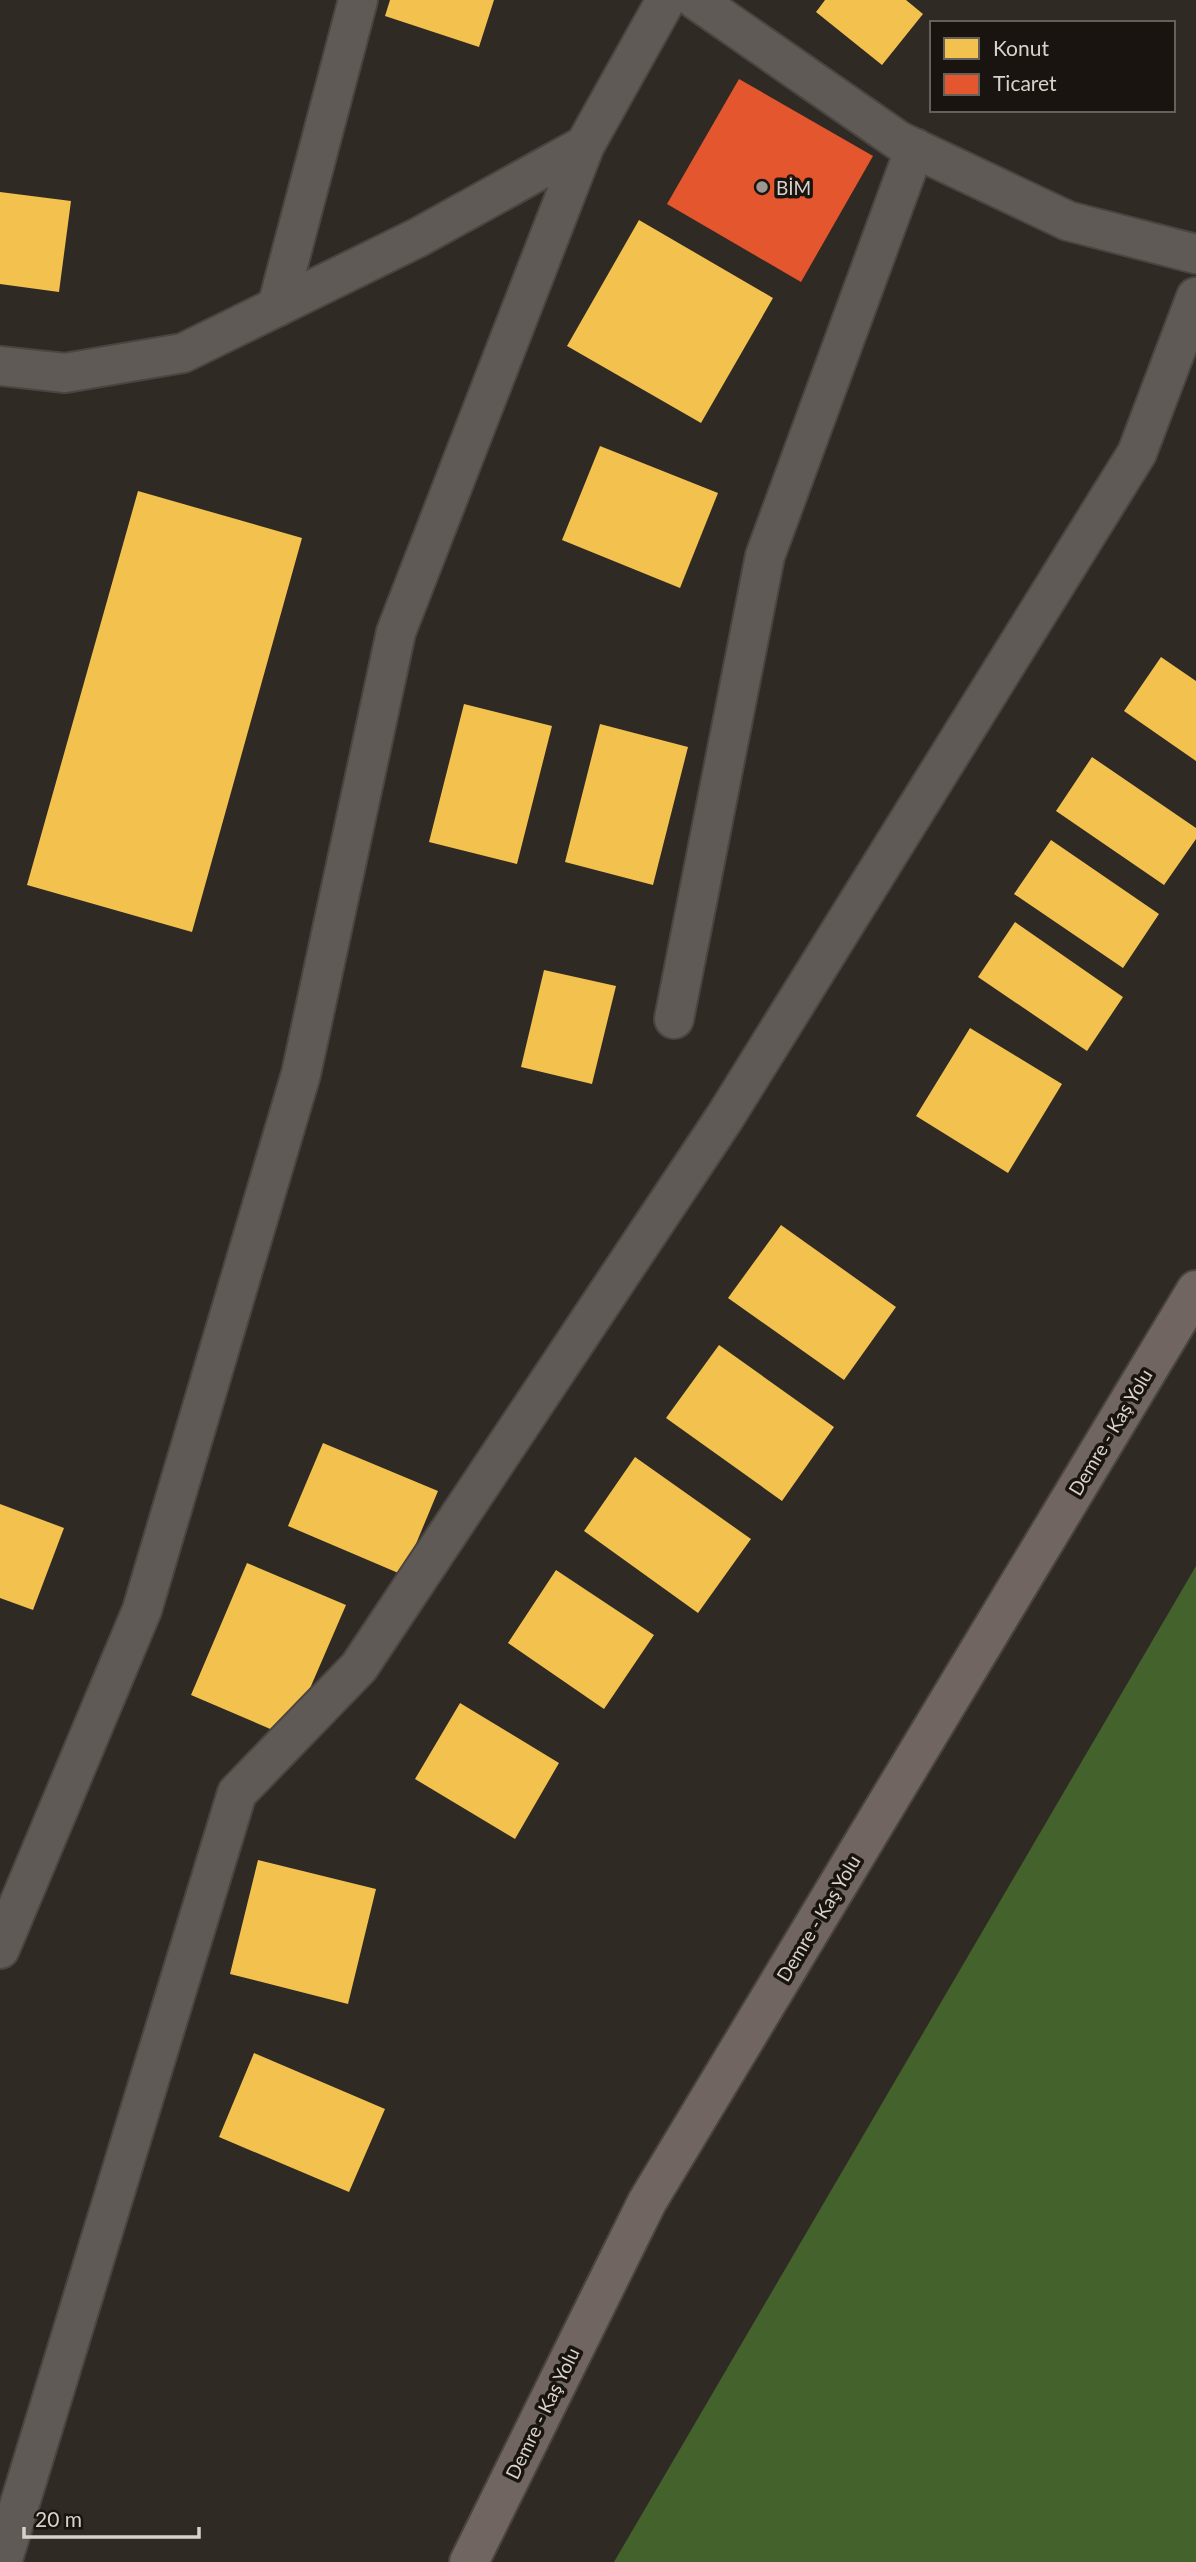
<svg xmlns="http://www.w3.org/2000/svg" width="1196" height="2562" font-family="Lato,sans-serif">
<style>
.forest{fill:#43622c}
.homes{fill:#f2c14e}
.shops{fill:#e4572e}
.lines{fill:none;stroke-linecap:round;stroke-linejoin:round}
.minor-casing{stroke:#4a4540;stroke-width:42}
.highway-casing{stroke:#4a4540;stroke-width:42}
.minor{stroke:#5f5a56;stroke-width:38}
.highway{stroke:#706561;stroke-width:38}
.poi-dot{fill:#9e9791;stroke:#19140f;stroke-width:2.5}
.labels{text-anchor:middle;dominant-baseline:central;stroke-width:7;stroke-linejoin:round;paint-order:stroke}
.poi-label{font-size:19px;fill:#d9d2cb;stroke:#19140f;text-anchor:start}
.street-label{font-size:19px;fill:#d9d2cb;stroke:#19140f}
</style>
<rect width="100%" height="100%" fill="#302a25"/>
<path class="forest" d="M1196,1566v996h-582z"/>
<path class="homes" d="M390,0h104l-15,47 -94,-31z
M825,0h81l17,14 -41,51 -66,-53z
M0,192l71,9 -12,91 -59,-8z
M639,220l134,78 -72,125 -134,-77z
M600,446l118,47 -38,95 -118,-48z
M138,491l164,47 -110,394 -165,-47z
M1161,657l35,24v80l-72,-50z
M464,704l88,22 -35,138 -88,-22z
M600,724l88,23 -35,138 -88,-23z
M1092,757l104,71v11l-32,46 -108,-74z
M1051,840l108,74 -36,54 -109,-74z
M1015,922l108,75 -36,54 -109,-74z
M544,970l72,16 -24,98 -71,-17z
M970,1028l92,56 -54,89 -92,-57z
M781,1225l115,82 -52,73 -116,-82z
M719,1345l115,82 -52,74 -116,-83z
M323,1443l115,48 -35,84 -115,-49z
M635,1457l116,82 -53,74 -114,-82z
M0,1504l64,24 -31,82 -33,-12z
M247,1563l99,42 -57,132 -98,-42z
M556,1570l98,65 -50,74 -96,-66z
M460,1703l99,60 -44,76 -100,-60z
M258,1860l118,29 -28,115 -118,-30z
M254,2053l131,56 -36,83 -130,-55z"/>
<path class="shops" d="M739,79l134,77 -72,126 -134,-78z"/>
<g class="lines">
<g class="minor-casing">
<path id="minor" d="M696,0l203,141 169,80 128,33
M277,307l81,-307
M0,366l65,7 118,-20 234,-115 168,-93
M674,1019l91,-463 150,-408
M0,1949l142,-339 159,-536 95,-442 189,-487 81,-145
M2,2562l235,-769 122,-126 366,-550 412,-664 59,-156"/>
</g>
<g class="highway-casing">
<path id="highway" d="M469,2562l178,-360 549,-912"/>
</g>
<use href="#minor" class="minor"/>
<use href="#highway" class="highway"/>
</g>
<circle class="poi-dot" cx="762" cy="187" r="7"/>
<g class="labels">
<g class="poi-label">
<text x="776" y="187">BİM</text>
</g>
<g class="street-label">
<text transform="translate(1110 1432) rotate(-59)">Demre - Kaş Yolu</text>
<text transform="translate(818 1918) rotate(-59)">Demre - Kaş Yolu</text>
<text transform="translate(542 2413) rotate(-64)">Demre - Kaş Yolu</text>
</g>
</g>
<rect x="930" y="21" width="245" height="91" fill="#19140f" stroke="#66605a" stroke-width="2"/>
<rect x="944" y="38" width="35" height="21" fill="#f2c14e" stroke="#66605a" stroke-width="2"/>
<text x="993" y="56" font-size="21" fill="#d9d2cb">Konut</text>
<rect x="944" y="74" width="35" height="21" fill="#e4572e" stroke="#66605a" stroke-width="2"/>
<text x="993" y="91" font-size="21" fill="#d9d2cb">Ticaret</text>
<path d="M24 2527v10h175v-10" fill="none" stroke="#d9d2cb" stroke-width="3.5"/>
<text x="35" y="2527" font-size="21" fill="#d9d2cb" stroke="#19140f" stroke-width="5" paint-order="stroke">20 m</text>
</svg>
